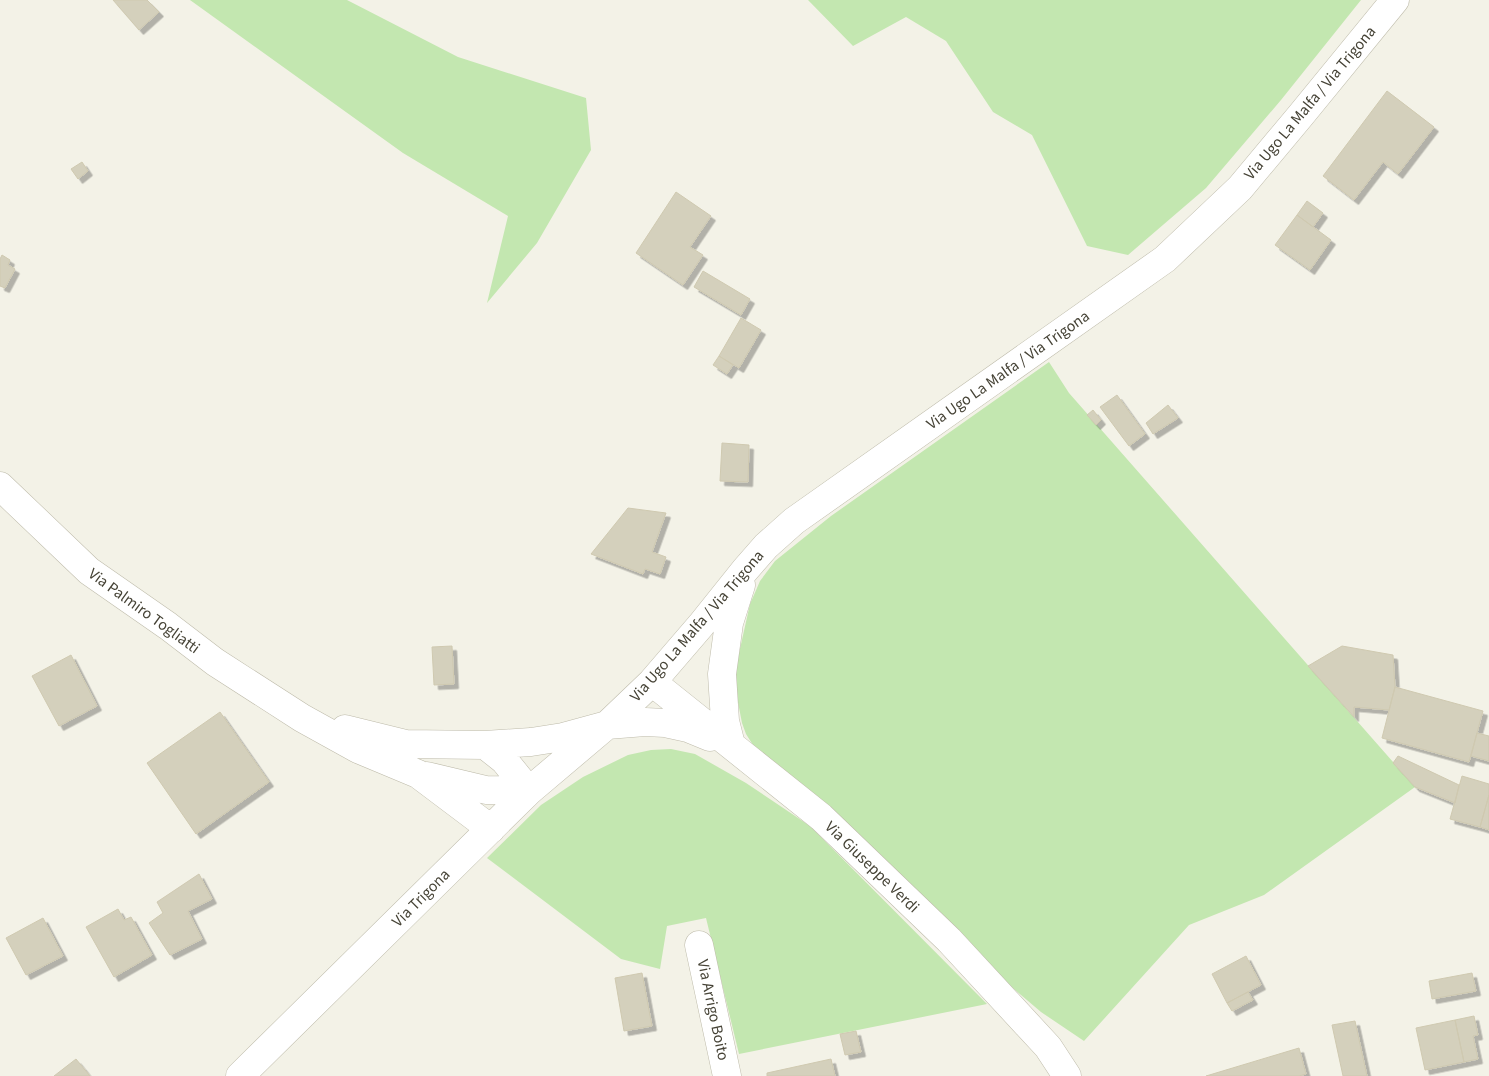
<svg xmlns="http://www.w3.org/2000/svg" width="1489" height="1076" font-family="'Source Sans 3',sans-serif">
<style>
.green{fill:#c3e7b0}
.building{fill:#d4d0bc;stroke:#cfc9b0;filter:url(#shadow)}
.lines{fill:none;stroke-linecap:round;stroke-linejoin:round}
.minor-casing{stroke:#bebbaa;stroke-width:29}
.minor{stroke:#fff;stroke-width:28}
.labels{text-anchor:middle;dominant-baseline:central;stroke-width:5;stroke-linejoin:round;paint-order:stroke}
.street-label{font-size:16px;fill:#464336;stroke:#fff}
</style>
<defs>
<filter id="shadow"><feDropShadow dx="4.5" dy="4.5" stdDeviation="0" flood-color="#0004"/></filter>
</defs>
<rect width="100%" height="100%" fill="#f3f2e7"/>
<path class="green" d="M190,0h157l111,57 128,41 5,52 -54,93 -50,60 21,-87 -105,-63z
M808,0h553l-80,100 -75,88 -78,67 -41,-9 -55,-111 -39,-23 -47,-71 -40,-24 -53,29z
M1049,362l20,31 346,394 -151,108 -75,30 -105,116 -43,-29 -34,-29 -249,-230 -12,-19 -4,-11 -7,-36v-16l15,-67 10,-23 15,-20 56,-45z
M671,749l24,5 51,29 64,43 177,178 -248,50 -33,-136 -39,8 -7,43 -39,-10 -134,-101 54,-53 42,-28 45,-22 23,-5z"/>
<path class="building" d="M113,0h34l12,12 -20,18z
M1387,91l47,36 -36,47 -15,-12 -29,38 -31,-24z
M82,162l6,9 -10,8 -7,-10z
M676,192l35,24 -21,31 13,8 -20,30 -47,-32z
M1307,201l16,12 -10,14 -16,-12z
M1297,215l34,25 -21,30 -35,-25z
M2,255l8,5 -2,5 7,4 -10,19 -5,-2v-27z
M703,271l47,28 -9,16 -47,-28z
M741,318l20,12 -22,38 -20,-12z
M719,356l14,9 -6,9 -14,-9z
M1117,395l28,39 -16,12 -29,-39z
M1168,405l10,13 -25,16 -7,-11z
M1093,410l8,10 -5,5 -9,-10z
M722,443l27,2 -1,37 -28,-1z
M628,508l38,5 -14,39 14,5 -6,17 -15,-5 -2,5 -52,-20z
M452,646l2,38 -20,1 -2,-38z
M1342,646l51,9 2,32 -6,23 -35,-3v10l-46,-51z
M71,655l26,51 -38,20 -27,-50z
M1395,687l88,24 -14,51 -87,-24z
M220,712l49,70 -73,52 -49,-71z
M1477,733l12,3v25l-18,-5z
M1398,756l61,29 -4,18 -40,-16 -22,-24z
M1462,776l27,8v11l-9,32 -30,-8z
M1489,795v35l-9,-3z
M199,874l13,25 -24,12 14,28 -32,16 -21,-32 14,-10 -6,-11z
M118,909l6,11 7,-3 21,38 -38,22 -28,-50z
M43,918l20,38 -37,19 -20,-37z
M1246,956l15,29 -34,18 -15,-29z
M642,973l10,53 -28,5 -9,-53z
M1472,973l4,18 -44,8 -3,-18z
M1248,992l5,8 -21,11 -5,-8z
M1474,1016l4,19 -5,1 5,23 -14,3 -9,-42z
M1455,1020l9,42 -39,8 -9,-42z
M1355,1021l12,55h-24l-11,-51z
M856,1031l5,21 -16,3 -5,-21z
M1299,1048l7,26 -7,2h-93z
M76,1059l14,17h-36z
M831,1059l4,17h-68v-3z"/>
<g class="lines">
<g class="minor-casing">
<path id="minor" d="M0,486l89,85 79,55 47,36 87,56 56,31 60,25 73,55
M652,682l169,135 128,123 99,107 19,29
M345,729l61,15 79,1 46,-3 32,-5 44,-12 38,-3 20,1 23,5 22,9
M485,745l19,15 25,31
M731,745l-6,-24 -3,-47 7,-51 12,-38
M427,776l59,14 43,1
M699,945l28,131
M240,1076l289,-285 78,-66 45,-43 49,-57 44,-55 21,-24 28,-25 371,-262 75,-71 61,-73 94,-115"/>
</g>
<use href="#minor" class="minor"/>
</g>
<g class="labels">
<g class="street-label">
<text transform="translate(1310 103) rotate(-50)">Via Ugo La Malfa / Via Trigona</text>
<text transform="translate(1008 370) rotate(-35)">Via Ugo La Malfa / Via Trigona</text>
<text transform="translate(144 611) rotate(36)">Via Palmiro Togliatti</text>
<text transform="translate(697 626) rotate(-49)">Via Ugo La Malfa / Via Trigona</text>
<text transform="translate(872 867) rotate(44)">Via Giuseppe Verdi</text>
<text transform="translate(421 898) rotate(-45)">Via Trigona</text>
<text transform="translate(713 1010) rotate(78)">Via Arrigo Boito</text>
</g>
</g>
</svg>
